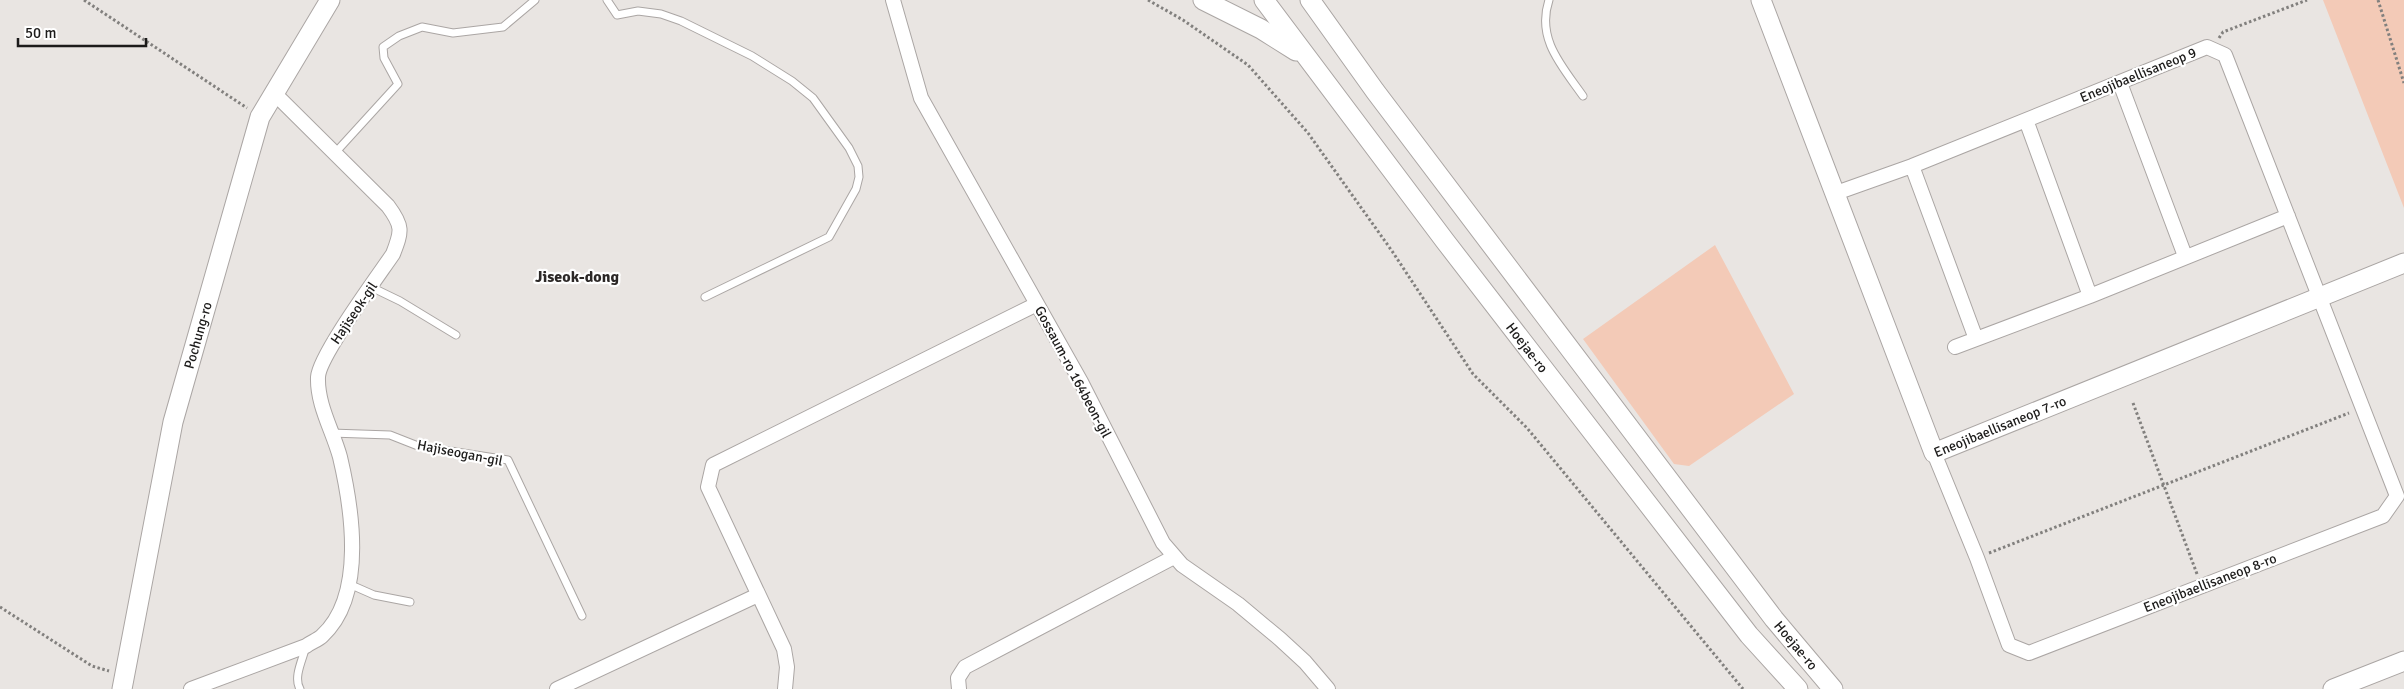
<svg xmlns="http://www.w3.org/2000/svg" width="2404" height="689" font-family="Signika,sans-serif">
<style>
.green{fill:#f3cab7}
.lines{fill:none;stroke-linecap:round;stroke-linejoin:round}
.lane-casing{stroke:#aba6a4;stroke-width:9}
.street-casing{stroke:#aba6a4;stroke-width:16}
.secondary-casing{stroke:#aba6a4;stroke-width:21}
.path{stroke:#82807e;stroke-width:3;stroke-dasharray:2.5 2.5;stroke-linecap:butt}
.lane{stroke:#fff;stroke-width:7}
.street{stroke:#fff;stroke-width:14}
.secondary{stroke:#fff;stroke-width:19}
.labels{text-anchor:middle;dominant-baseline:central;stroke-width:4.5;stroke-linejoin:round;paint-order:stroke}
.street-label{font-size:14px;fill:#1c1b1a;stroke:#fff}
.quarter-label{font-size:16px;font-weight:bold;fill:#2c2827;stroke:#fff}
</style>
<rect width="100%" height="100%" fill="#e9e5e2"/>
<path class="green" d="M2323,0h81v208z
M1715,245l79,149 -105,72 -15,-2 -91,-125z"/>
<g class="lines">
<g class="lane-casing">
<path id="lane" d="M607,0l10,15 21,-4 23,3 20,7 71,35 40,25 21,17 36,50 9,18 1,11 -3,12 -27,48 -124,60
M1549,0c-13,39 13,66 34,96
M335,153l63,-69 -14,-26 -1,-11 16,-11 23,-9 31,6 50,-6 32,-27
M371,287l29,14 56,34
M331,433l59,2 28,11 90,14 74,156
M349,584l25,11 36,7
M300,689c-7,-12 3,-30 6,-43"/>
</g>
<g class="street-casing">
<path id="street" d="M893,0l28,98 160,284 82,161 19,22 56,39 42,35 25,23 23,27
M2120,83l65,173
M2026,120l64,176
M1912,166l64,173
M1836,193l76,-27 295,-119 18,8 172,441 -14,20 -354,137 -20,-8 -32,-87 -43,-105
M1955,347l135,-51 198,-80
M191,689l115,-43c5,-4 12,-6 16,-10 44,-40 30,-128 18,-179 -7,-26 -23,-52 -22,-80 1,-21 60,-101 75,-123 9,-23 10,-28 -5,-48l-115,-114
M557,689l201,-94
M785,689l2,-22 -3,-18 -76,-162 5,-22 324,-161
M959,689l-1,-11 7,-11 209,-110"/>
</g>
<g class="secondary-casing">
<g id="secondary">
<path d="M1203,0l58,29 35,22"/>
<path id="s1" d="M1264,0l181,241 304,394 49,54"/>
<path id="s2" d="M1310,0l65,91 399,528 59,70"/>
<path id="s3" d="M1761,0l173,453 470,-190"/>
<path id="s4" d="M122,689l51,-267 87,-305 70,-117"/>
<path d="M2333,689l71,-28"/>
</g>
</g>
<path class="path" d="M84,0l163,108
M1148,0l35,20 65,45 60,68 84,118 81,123 54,54 216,261
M2378,0l26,83
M2219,38l4,-6 84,-32
M2133,403l64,171
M1989,553l360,-140
M0,607l92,59 17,5"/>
<use href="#lane" class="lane"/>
<use href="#street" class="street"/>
<use href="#secondary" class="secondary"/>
</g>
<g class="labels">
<g class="street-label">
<text transform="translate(2138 75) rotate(-22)">Eneojibaellisaneop 9</text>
<text transform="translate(354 313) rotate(-56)">Hajiseok-gil</text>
<text stroke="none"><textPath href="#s4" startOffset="362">Pochung-ro</textPath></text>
<text stroke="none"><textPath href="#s1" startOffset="436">Hoejae-ro</textPath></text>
<text transform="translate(1073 372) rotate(62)">Gossaum-ro 164beon-gil</text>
<text stroke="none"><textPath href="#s3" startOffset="556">Eneojibaellisaneop 7-ro</textPath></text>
<text transform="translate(460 453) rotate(11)">Hajiseogan-gil</text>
<text transform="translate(2210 583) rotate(-21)">Eneojibaellisaneop 8-ro</text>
<text stroke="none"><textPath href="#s2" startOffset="808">Hoejae-ro</textPath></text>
</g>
<g class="quarter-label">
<text x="577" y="277">Jiseok-dong</text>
</g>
</g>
<path d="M18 38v8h128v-8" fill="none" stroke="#1c1b1a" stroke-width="2.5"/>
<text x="25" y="38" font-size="15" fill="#1c1b1a" stroke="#ffffff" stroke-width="4" paint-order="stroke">50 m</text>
</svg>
